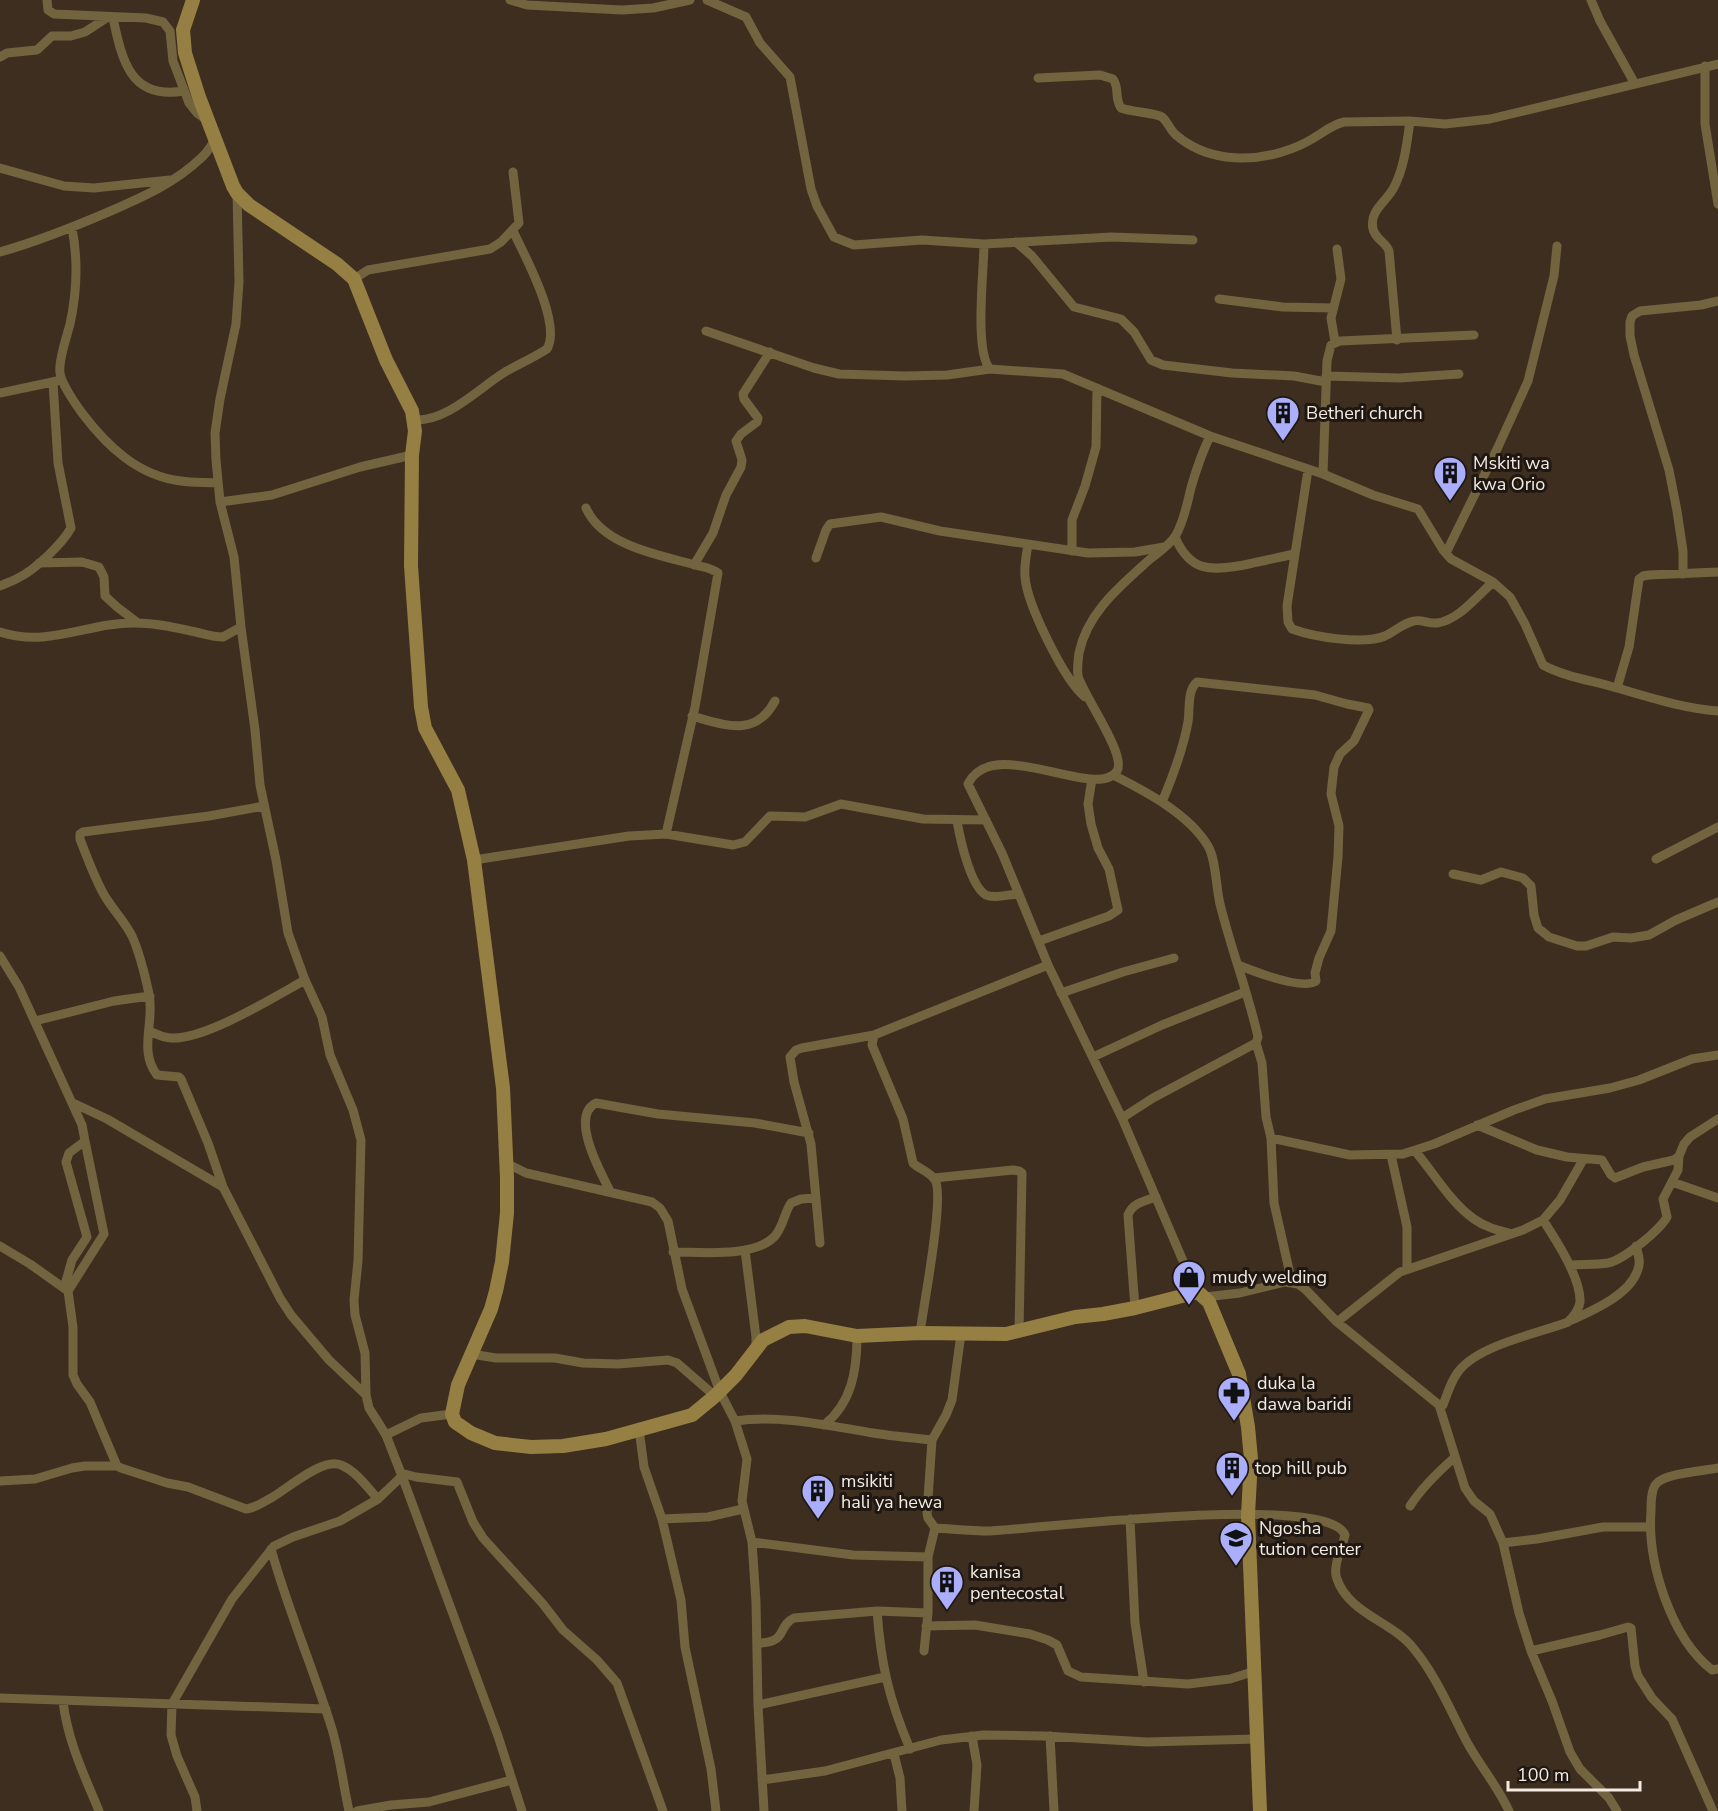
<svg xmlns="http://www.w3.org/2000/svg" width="1718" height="1811" font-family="'Nunito Sans',sans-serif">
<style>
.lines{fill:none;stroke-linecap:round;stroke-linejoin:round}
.street{stroke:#72643f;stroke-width:9}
.secondary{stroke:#967f43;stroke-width:14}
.labels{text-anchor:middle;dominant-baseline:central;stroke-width:6;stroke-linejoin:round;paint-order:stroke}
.poi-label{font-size:18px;fill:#f4eae1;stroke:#1f1812;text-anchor:start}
</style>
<rect width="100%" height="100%" fill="#3e2e20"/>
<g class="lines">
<path class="street" d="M47,0l1,10 6,4 92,4 17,4 7,9 3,30 16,42 8,10 10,7
M510,0l17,5 95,5 31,-2 37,-8
M707,0l39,17 14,26 30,34 21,112 6,17 17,31 20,8 68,-5 62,4 128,-7 81,3
M1591,0l9,21 35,63
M113,18c9,42 17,82 71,73
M0,57l7,-4 30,-3 15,-14h19l14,-4 23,-15
M1705,66v58l13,80
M1038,78l62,-3 13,4c7,10 1,19 8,29 10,4 35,5 41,9 6,5 8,13 14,18 29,25 70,28 106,17 10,-3 20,-7 30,-13 11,-6 19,-14 32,-17l66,-1 35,3 45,-5 228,-55
M0,168l64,18 30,2 76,-8
M237,193l2,89 -3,42 -16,75 -5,34 1,27 4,42 14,55 7,70 14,103 5,55 16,75 12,73 17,47 17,37 8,38 23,55 8,30 -3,121 -4,39 1,15 10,38 1,42 3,13 17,27 16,41 96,260 24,75
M72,228c6,31 5,64 -2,96 -3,12 -12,37 -10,49 1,10 16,32 22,40 25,33 56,63 99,68 12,2 25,1 37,2
M1016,242l16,14 42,51 47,12 13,13 17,28 12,5 69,8 62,3 32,6
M984,244c0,26 -10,107 6,125l73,5 147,62 113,38 50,21 45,14 25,41 8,9 42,23 17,15 15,27 18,41c20,11 45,15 67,21 36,10 70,22 108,25
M0,252c39,-11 76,-26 113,-42 32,-14 63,-28 88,-52 6,-5 10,-12 14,-18
M354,279l14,-9 122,-21 11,-7 18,-19 -6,-51
M1219,299l64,8 50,1
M706,331l108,37 25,6 66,2 42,-1 43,-6
M1397,340l-8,-89c-3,-9 -14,-12 -16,-22 -4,-18 12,-26 20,-40 11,-19 14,-46 17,-68
M1335,342l-4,-24 10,-39 -4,-30
M1326,376l73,2 60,-4
M0,393l57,-12
M414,420c33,2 65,-32 91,-48 14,-8 28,-14 42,-23 15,-25 -22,-93 -34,-118
M1308,470l-21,136 1,16 4,7c22,8 71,16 93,7 9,-4 18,-13 29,-15 7,-2 15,3 23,2 22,-3 40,-27 56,-41
M1323,474l4,-113 4,-16 9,-4 134,-6
M220,502l52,-7 88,-28 52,-12
M586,508c16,37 72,47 106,56 9,3 19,3 26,9l-23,134 -29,127
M1175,537c15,35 35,34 69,28 17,-4 33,-7 50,-11
M1028,545c-2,11 -4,21 -3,32 2,27 39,103 60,120
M1072,551v-31l13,-34 11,-39 1,-59
M1446,553l52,-106 30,-66 26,-105 3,-30
M816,558l10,-28 4,-6 51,-7 59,14 148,22 47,-1 29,-5
M39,563l43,-1 17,5 5,10 1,19 12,11 21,16
M694,565l19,-32 13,-38 15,-28 1,-7 -6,-19 5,-7 16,-12 1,-4 -14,-19 -1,-5 27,-42
M1683,574v-23l-6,-40 -8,-41 -35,-115 -4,-19v-14l2,-6 8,-5 61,-6 17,-4
M0,586c6,-3 13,-5 18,-8 17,-8 44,-34 53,-50l-13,-65 -5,-81
M0,632c50,16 88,-10 136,-9 19,0 37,4 55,8 11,2 21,6 32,6l18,-10
M1617,688l12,-41 10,-68 4,-3 6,-1 69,-3
M692,716c33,9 63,22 83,-15
M1113,775c32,16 76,39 95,71 8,13 8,42 12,58 11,45 28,88 38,133l-2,6 -103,55 -31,20
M1162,802c11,-26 21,-52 26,-80 2,-12 -1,-32 9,-40l118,13 32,9 21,4 1,2 -15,31 -14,13 -6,13 -3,27 8,32 -1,31 -7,74 -12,27 -4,15 1,8c-13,10 -63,-10 -78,-16
M264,806l-55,10 -126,16 -3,2v5c7,18 16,43 26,59 9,14 19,24 26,38 8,18 13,39 17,58 6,28 -11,56 8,81l22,2 2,2 27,64 15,44 57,111 11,17 38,45 37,35
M957,821c3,17 13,65 29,74 8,4 24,-1 33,-1
M1656,859l62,-32
M474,860l155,-24 37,-2 67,11 12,-3 25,-26 35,1 36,-13 82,15 63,1
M1453,874l28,6 20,-8 22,6 8,8 3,29 4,13 11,9 28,9h9l27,-9 18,1 18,-3 27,-15 42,-18
M1039,941l70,-25 9,-6 -9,-41 -11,-21 -7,-24 -3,-20 4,-25
M0,956l19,31 63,138 3,16 -16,12 -3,9 21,75 -15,23 -8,28
M1061,993l62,-21 51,-14
M35,1021l79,-20 36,-5
M149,1031c7,3 14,7 22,7 34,2 103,-41 134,-58
M1256,1043l6,20 4,54 5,21 3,65 18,80
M1093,1057l69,-32 83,-33
M73,1103l34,16 116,68
M1477,1125l60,25 30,7 35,3 9,15 4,3 28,-11 31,-7 5,-4 5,-12 6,-7 28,-18
M1271,1138l79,17 53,-1 31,-10 80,-34 31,-11 65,-11 29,-8 53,-21 26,-4
M1415,1151c19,22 35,51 59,68 11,8 23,11 35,14
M1391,1155l16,72v42
M506,1163l20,10 126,29 8,6 8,13 14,68 38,103 15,29 12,38 -5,42 10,41 4,60 2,103 6,106
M934,1178l79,-8 6,1 3,2 -3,159
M1672,1182l46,16
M610,1191c-9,-18 -41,-75 -14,-88l62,11 97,9 54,10
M820,1243l-9,-99 -17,-62 -4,-25 6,-7 6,-2 72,-13
M0,1246l30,18 38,27 5,36v48l4,9 13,18 27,64 4,2 46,15 21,4 58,22c10,-1 17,-7 25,-11 16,-9 52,-41 70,-33 15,6 26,22 37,34
M745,1250l11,87v12
M673,1252c28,0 80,6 101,-15 9,-9 10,-24 17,-34l10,-4 14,-1
M1570,1265c12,-1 25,0 38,-2 15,-3 51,-32 59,-46l-4,-18 15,-29 1,-14
M68,1291l36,-57 -19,-93
M1194,1293l-11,-32 -61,-143 -74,-153 -46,-112 -34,-69c25,-51 128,18 149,-13 10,-16 -34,-76 -39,-95 -1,-7 0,-16 1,-23 8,-40 41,-67 70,-93 9,-7 21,-15 27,-25 8,-14 11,-31 15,-47 5,-18 11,-35 19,-52
M1205,1297l35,-4 45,-11 13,2 8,6 31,32 102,83 26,83 9,13 16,13 13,29 16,70 12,38 21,50 18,51 10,17 29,29 8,13
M1135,1308l-7,-93c5,-12 16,-14 28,-18
M1572,1320c22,-10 59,-26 66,-51 3,-7 0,-16 -2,-23
M1337,1322l63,-50 123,-42 20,-10 17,-20 23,-40
M920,1333c3,-25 25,-137 15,-153 -5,-8 -16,-11 -22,-17l-10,-44 -31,-74 2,-10 174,-70
M961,1334l-9,66 -6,15 -14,25 -5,73 1,5 7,10c18,1 36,3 54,3 49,-2 339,-39 356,4 -3,13 -13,32 -8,44 12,35 55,42 77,70 23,28 37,63 54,95 13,23 30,43 41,67
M471,1354l25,4h59l28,5 35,1 50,-4 9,3 38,33
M1443,1405c4,-10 7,-21 13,-30 17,-29 81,-41 112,-53 5,-5 11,-12 12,-20 1,-24 -24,-62 -37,-82
M735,1421c44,-7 95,5 138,12 19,3 39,5 59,7
M824,1425c28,-22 33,-55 33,-89
M639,1429l5,38 18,52 19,81 4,47 26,122 5,42
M386,1435l35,-17 31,-4
M1718,1468c-14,3 -53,5 -62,16 -5,6 -5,19 -5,27 -4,51 20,127 61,159l6,-1
M401,1473l15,4 41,5 16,40 10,16 60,66 20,26 34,30 20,23 46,128
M0,1481l35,-2 37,-11 13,-2h32
M1410,1506c12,-19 28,-34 45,-49
M662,1519l46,-2 35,-8
M1130,1519l5,104 9,59
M752,1542l101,13 75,2
M1503,1543l34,-4 66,-12h46
M271,1549c17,61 42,119 61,180 8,27 11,55 17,82
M877,1611c4,54 12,88 33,138
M926,1626l49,-1 55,9 18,6 9,5 11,26 13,6 107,7 42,-5 25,-8
M758,1643c30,0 19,-17 36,-25l83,-7 51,2
M924,1651l4,-38v-56l7,-29
M1531,1651l69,-16 28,-8 3,1 4,38 3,10 14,22 20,21 41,92
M0,1698l326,11
M63,1701c4,38 21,74 36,110
M758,1705l127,-28
M972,1736l5,29 -3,46
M1050,1736l4,75
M894,1754l6,24 2,33
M762,1780l63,-9 116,-31 43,-5 60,1 103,6 109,-3
M197,1811l-2,-14 -18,-41 -6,-21 1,-31 60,-105 42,-53 19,-9 47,-16 38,-22 24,-23
M357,1811l34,-6 38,-3 83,-22"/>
<path class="secondary" d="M193,0l-10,30 2,23 14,44 34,89 4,7 12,12 88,59 17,15 32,81 26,51 3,20 -3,24 -1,111 10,141 4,21 33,62 16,70 29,228 4,90v35l-5,49 -6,29 -5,18 -33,76 -6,29 3,8 16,11 24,10 36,4 32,-1 43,-7 86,-24 23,-19 21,-21 27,-35 26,-13 16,-1 52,10 63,-3 86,1 69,-17 28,-3 32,-6 59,-15h5l10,9 30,72 9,53 3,32 -3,56 12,296"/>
</g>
<defs>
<g id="building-pin" transform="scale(1.725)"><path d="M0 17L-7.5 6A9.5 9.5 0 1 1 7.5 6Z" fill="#abaffb" stroke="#1f1812"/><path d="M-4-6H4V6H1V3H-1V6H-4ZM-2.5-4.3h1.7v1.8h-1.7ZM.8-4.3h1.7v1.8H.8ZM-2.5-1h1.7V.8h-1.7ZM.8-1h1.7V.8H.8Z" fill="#111"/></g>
<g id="shop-pin" transform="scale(1.725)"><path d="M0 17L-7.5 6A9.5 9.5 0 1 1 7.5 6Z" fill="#abaffb" stroke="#1f1812"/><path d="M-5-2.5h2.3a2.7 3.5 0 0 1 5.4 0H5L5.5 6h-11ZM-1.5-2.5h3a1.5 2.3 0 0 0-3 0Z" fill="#111"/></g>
<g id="pharmacy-pin" transform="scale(1.725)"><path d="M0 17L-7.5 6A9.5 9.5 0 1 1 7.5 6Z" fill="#abaffb" stroke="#1f1812"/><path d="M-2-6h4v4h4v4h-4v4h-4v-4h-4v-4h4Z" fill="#111"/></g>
<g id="school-pin" transform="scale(1.725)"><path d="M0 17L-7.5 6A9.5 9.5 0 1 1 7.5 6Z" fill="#abaffb" stroke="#1f1812"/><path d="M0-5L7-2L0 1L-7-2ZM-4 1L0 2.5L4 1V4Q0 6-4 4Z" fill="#111"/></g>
</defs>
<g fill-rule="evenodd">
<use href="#building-pin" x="1283" y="413"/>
<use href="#building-pin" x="1450" y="473"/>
<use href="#shop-pin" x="1189" y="1277"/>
<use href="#pharmacy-pin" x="1234" y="1393"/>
<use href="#building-pin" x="1232" y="1468"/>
<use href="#building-pin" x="818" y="1491"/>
<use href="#school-pin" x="1236" y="1538"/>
<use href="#building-pin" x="947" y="1582"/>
</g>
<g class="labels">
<g class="poi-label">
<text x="1306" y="413">Betheri church</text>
<text x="1473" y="463">Mskiti wa<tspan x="1473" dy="21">kwa Orio</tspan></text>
<text x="1212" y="1277">mudy welding</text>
<text x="1257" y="1383">duka la<tspan x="1257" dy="21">dawa baridi</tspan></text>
<text x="1255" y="1468">top hill pub</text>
<text x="841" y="1481">msikiti<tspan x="841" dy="21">hali ya hewa</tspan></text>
<text x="1259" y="1528">Ngosha<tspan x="1259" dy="21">tution center</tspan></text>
<text x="970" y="1572">kanisa<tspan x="970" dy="21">pentecostal</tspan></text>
</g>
</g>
<path d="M1508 1781v9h132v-9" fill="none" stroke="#f4eae1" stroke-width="3"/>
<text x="1517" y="1781" font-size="18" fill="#f4eae1" stroke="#1f1812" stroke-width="4.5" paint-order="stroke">100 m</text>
</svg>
